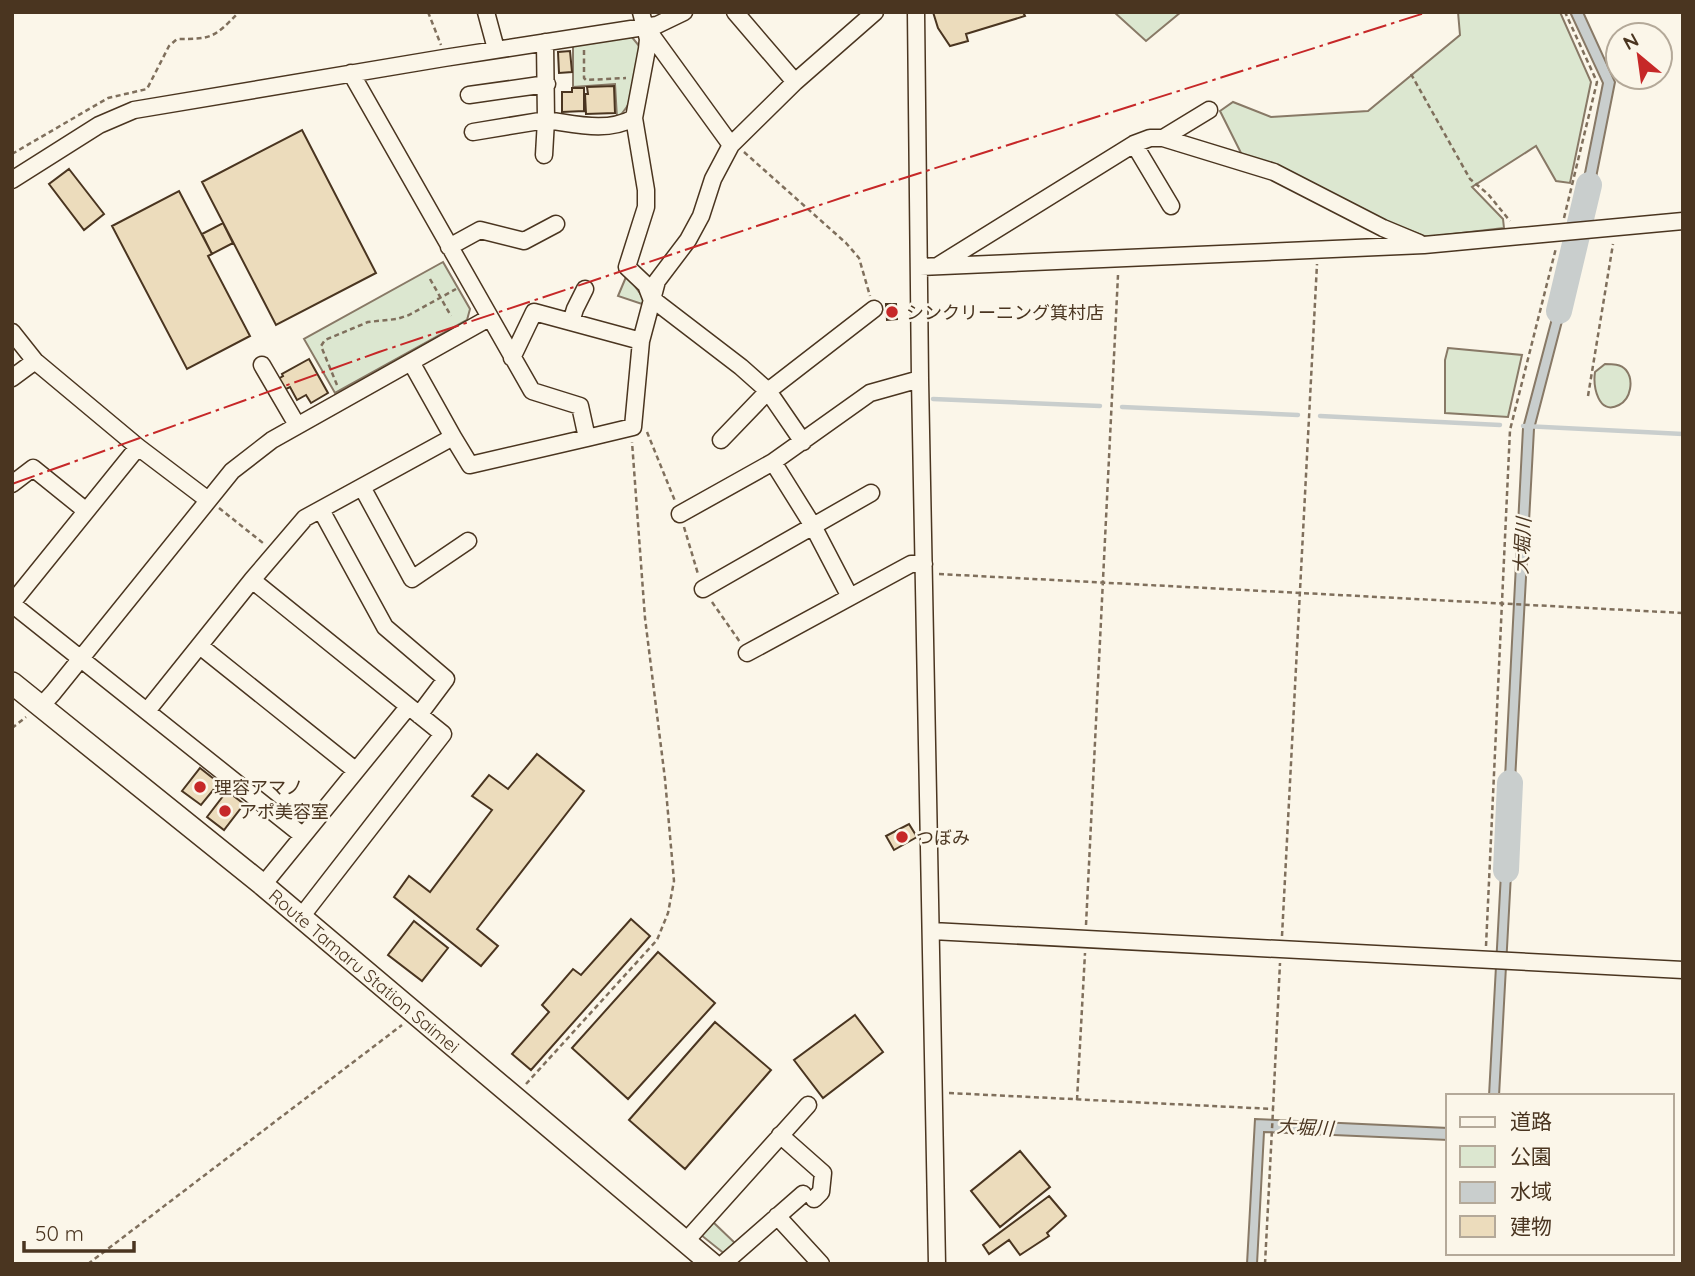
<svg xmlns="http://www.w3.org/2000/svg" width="1695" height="1276" font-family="Quicksand,'Noto Sans JP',sans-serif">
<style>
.green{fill:#dce7d0;stroke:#887966;stroke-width:2}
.water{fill:#c9cecd;stroke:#887966;stroke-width:2}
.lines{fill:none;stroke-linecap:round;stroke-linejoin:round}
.stream{stroke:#c9cecd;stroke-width:4.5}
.river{stroke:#c9cecd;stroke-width:26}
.building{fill:#ecdcbc;stroke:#4a3520;stroke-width:2}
.minor-casing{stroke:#4a3520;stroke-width:19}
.major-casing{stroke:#4a3520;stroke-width:24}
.path{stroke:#7f6f5c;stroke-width:2.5;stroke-dasharray:5 3.5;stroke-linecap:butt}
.minor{stroke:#fbf6e9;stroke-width:16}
.major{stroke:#fbf6e9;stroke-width:21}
.power{stroke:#c62828;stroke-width:2;stroke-dasharray:24 5 3.5 5;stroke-linecap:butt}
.poi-dot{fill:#c62828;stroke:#fbf6e9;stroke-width:2.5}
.labels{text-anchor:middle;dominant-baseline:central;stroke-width:5;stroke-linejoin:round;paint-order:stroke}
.poi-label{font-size:18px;fill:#4a3520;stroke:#fbf6e9;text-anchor:start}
.street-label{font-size:18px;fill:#4a3520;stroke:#fbf6e9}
.water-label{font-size:19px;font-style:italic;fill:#4a3520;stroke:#fbf6e9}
</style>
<rect width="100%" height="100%" fill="#fbf6e9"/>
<path class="green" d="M1114,12h67l-35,29z
M1458,12h102l31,70 -21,101 -14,-2 -20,-35 -64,41 31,32 1,9 -77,9 -45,-17 -108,-56 -32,-9 -22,-44 13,-9 38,15 97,-6 92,-76z
M631,36l9,11c-4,25 -2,54 -23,71l-2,-34 -42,3v-41z
M443,262l27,47 -3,11 -132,73 -31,-54z
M626,277l6,5 12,17 -2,5 -24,-8z
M1448,348l74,7 -14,62 -63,-4v-53z
M1605,364c7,0 16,0 21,6 8,10 5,29 -7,35 -21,11 -26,-19 -24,-33z
M713,1222l23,22 -10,11 -25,-20z"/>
<path class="water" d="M1570,12h13l32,70 -27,136h-12l27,-135z
M1563,277l10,2 -39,150 -21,389 -10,-1 20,-389z
M1503,836l10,1 -14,259h-10z
M1255,1119l193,9v12l-184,-8 -7,132h-10z"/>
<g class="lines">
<path class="stream" d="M933,399l167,7
M1122,407l176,8
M1320,416l180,9
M1523,426l160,8"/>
<path class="river" d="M1559,311l30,-126
M1506,870l4,-87"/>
</g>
<path class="building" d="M933,12h90l2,4 -59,18 2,7 -18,5 -12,-18z
M570,51l2,21 -13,1 -1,-21z
M614,86l1,27 -29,1 -1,-20h3l-1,-7z
M572,88h12v23l-22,1v-20h10z
M302,130l74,143 -100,52 -74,-143z
M69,169l35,45 -20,16 -35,-46z
M179,191l33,63 -4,2 42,80 -63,33 -75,-143z
M223,223l10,20 -21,11 -10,-20z
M886,304h10l1,15 -10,1z
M309,359l19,34 -17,10 -5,-8 -9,5 -7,-13 -6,3 -6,-11 5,-3 -1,-2z
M537,754l47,37 -107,138 21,17 -17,20 -87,-69 15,-21 21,16 62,-82 -20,-14 17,-21 19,14z
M200,768l19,15 -18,22 -19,-14z
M227,791l17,13 -20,26 -17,-13z
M909,824l8,13 -23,13 -8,-14z
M631,919l19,17 -119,134 -19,-16 37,-42 -7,-7 31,-36 8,6z
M414,921l34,27 -26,33 -34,-26z
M658,952l57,51 -87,96 -56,-51z
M855,1015l28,37 -60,46 -29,-38z
M715,1022l56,48 -86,99 -56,-49z
M1020,1151l30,36 -50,40 -29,-36z
M1049,1196l17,20 -19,17 2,3 -29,19 -11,-15 -20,14 -6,-9z"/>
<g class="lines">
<g class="minor-casing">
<path id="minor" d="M486,12l10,37
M641,12l7,27 -1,10 -13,69 12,72v17l-19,60 19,18 5,13 90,69 27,24 35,51
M735,12l60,70
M916,12l4,367 17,885
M647,29l84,116
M545,42l1,78c30,4 60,13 88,-2
M469,95l78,-11
M473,132l73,-12 -2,35
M1163,138l46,-28
M1134,144l37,62
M12,180l87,-55 35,-15 310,-52 213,-33 27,-13
M449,247l31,-17 44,11 32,-17
M939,265l195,-121 16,-6h13l111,34 109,56 36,15
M920,267l504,-22 259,-24
M571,322l4,-13 10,-20
M12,332l23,29 103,86 70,53
M512,358l22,-46 107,29
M411,362l42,75
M262,365l35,60
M12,378l23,-17
M587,438l46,-11 8,-86 16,-60 31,-41 13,-24 12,-37 18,-34 64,-63 80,-70
M721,440l47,-49 106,-82
M773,462l40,64 37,71
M12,484l21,-16 52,42
M362,487l50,92 56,-38
M321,510l64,117 61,52 -27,36
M680,514l93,-52 97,-69 50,-14
M252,580l191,154 -142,183
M703,589l168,-96
M12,603l126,-156
M12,604l290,231
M200,646l155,124
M747,653l164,-89h13
M41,706l12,-13 179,-222 40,-31 217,-122
M147,711l105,-131 53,-62 148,-81 17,28 117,-27 -7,-32 -48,-15 -181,-318
M263,885l145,-178
M932,931l751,39
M780,1135l43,38 -2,19 -7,7
M777,1216l44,48
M686,1241l122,-136
M723,1264l80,-70"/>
</g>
<g class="major-casing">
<g id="major">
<path id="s1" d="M12,683l251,202 449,379"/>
</g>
</g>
<path class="path" d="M428,12l13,33
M584,50v28l2,2 40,-2
M1411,74l59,105 18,15 22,27
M744,152l102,91 13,15 11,38
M12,154l96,-56 39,-9 22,-43 8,-7c35,0 37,-1 62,-27
M1564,218l33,-136 -32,-70
M430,279l21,37
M337,385l-16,-39 4,-6 43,-18 29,-3 12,-4 47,-26
M1588,396l25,-152
M647,432l28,69
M219,508l44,35
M684,527l14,47
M939,574l744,39
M712,602l28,40
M12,728l14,-11
M1086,925l32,-650
M1282,936l35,-672
M1486,946l24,-516 46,-182
M526,1084l131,-144 11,-27 6,-32 -9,-102 -20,-161 -13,-176
M949,1093l324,16 7,-146
M1077,1100l8,-147
M88,1264l314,-239
M1265,1264l8,-154"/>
<use href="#minor" class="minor"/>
<use href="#major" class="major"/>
<path class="power" d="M12,484l367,-132 465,-155 584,-185"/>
</g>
<g class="poi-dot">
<circle cx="892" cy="312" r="7"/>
<circle cx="200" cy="787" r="7"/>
<circle cx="225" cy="811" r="7"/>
<circle cx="902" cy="837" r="7"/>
</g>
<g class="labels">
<g class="poi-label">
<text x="906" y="312">シンクリーニング箕村店</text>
<text x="214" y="787">理容アマノ</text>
<text x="239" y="811">アポ美容室</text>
<text x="916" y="837">つぼみ</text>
</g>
<g class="street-label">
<text stroke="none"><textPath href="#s1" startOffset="455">Route Tamaru Station Saimei</textPath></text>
</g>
<g class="water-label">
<text transform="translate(1522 546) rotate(-87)">大堀川</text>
<text transform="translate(1305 1127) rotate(3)">大堀川</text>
</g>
</g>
<rect width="1695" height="1276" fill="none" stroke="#4a3520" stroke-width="28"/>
<rect x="1446" y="1094" width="228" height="161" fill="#fbf6e9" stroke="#b4a999" stroke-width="2"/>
<rect x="1460" y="1117" width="35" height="10" fill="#fbf6e9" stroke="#b4a999" stroke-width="2"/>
<text x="1510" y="1129" font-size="21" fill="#4a3520">道路</text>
<rect x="1460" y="1146" width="35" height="21" fill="#dce7d0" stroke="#b4a999" stroke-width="2"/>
<text x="1510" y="1164" font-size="21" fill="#4a3520">公園</text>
<rect x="1460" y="1182" width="35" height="21" fill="#c9cecd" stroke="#b4a999" stroke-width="2"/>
<text x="1510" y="1199" font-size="21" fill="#4a3520">水域</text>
<rect x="1460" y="1216" width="35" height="21" fill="#ecdcbc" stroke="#b4a999" stroke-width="2"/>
<text x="1510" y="1234" font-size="21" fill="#4a3520">建物</text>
<g transform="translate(1639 56) rotate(331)"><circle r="33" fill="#fbf6e9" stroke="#b4a999" stroke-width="2"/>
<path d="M0-5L12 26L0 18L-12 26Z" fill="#c62828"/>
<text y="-10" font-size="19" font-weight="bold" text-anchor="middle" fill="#4a3520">N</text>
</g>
<path d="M24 1241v10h110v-10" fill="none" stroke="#4a3520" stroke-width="3.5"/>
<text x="35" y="1241" font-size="21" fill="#4a3520" stroke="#fbf6e9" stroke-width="5" paint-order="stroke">50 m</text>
</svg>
